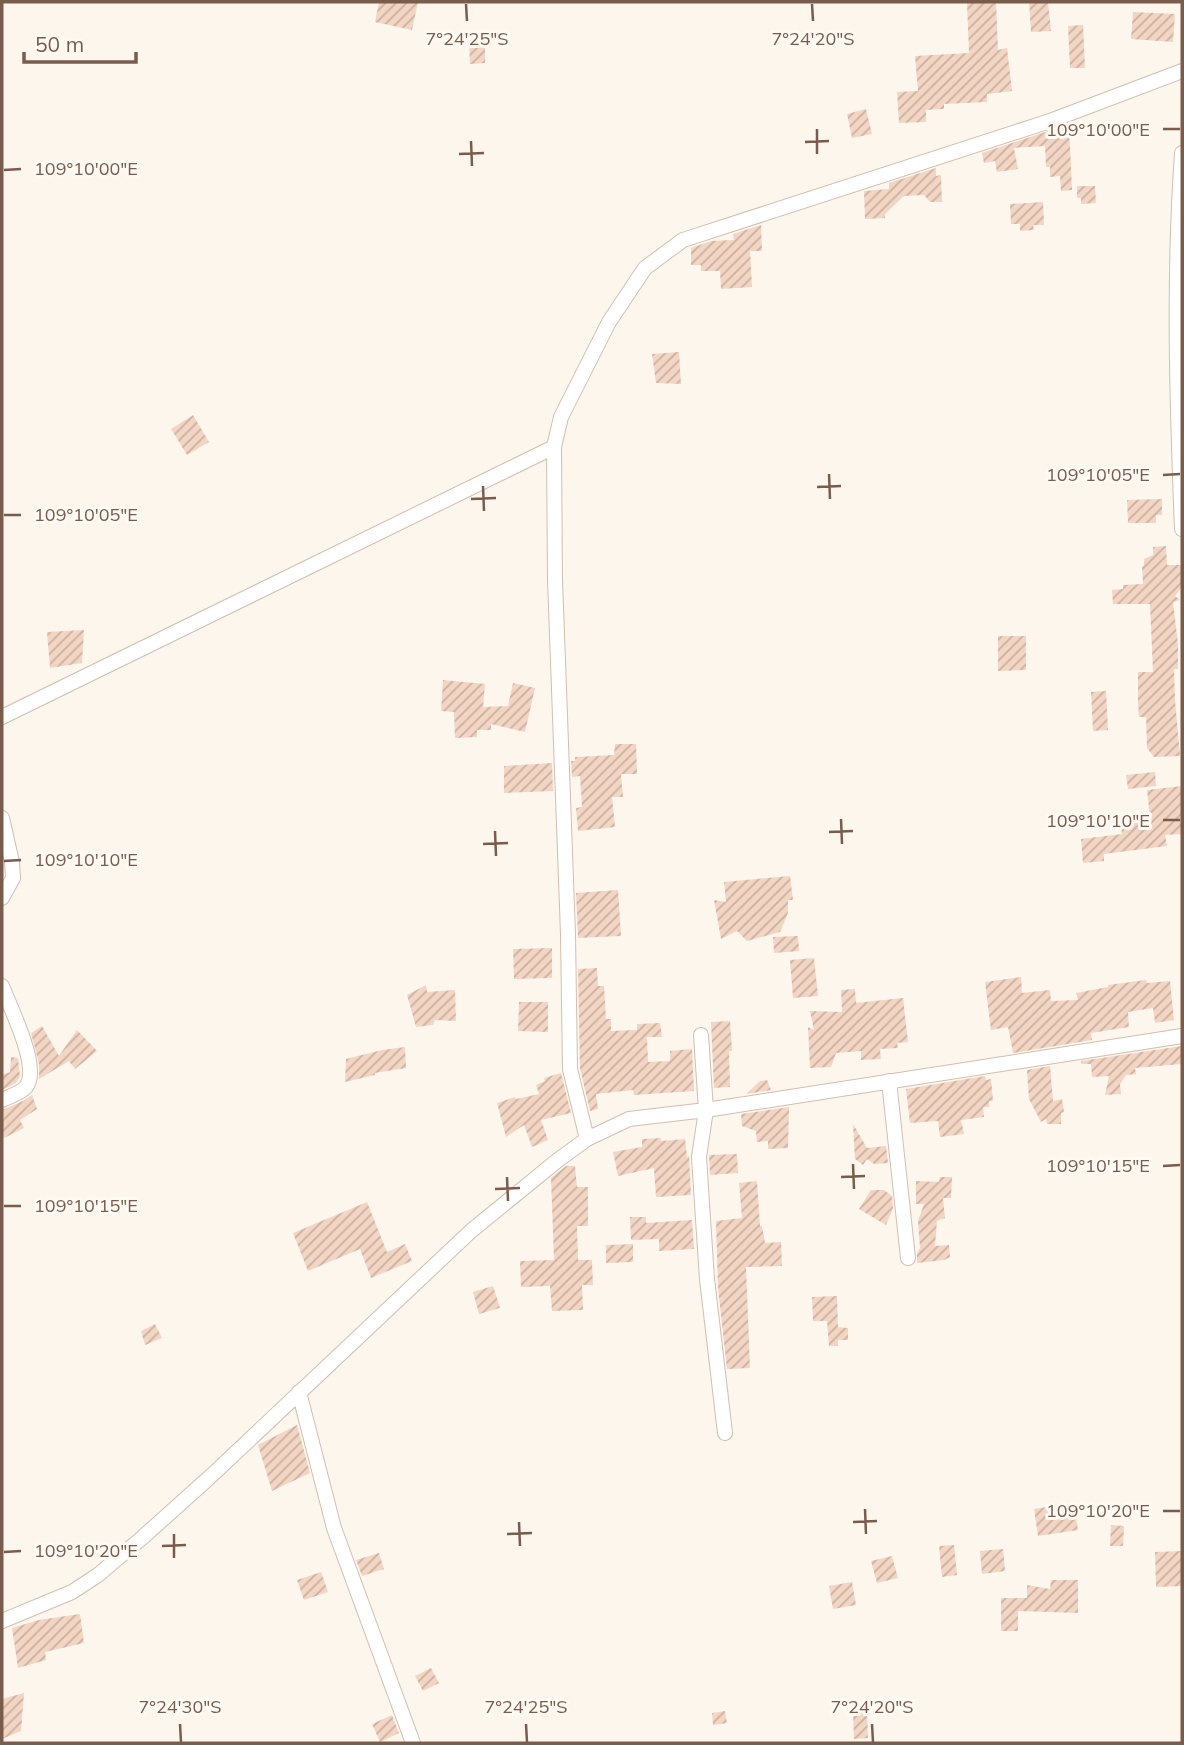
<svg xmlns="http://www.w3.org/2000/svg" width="1184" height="1745" font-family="Mulish,sans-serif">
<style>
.building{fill:url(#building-hatch)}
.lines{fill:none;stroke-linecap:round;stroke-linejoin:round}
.street-casing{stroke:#d1beb0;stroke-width:16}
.street{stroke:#fff;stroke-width:14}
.ticks{fill:none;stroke:#7a5c4d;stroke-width:2.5}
.ticks-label{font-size:18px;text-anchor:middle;fill:#7a5c4d;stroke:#fffaf3;stroke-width:6;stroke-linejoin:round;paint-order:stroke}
</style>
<defs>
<pattern id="building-hatch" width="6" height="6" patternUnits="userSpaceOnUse" patternTransform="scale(1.75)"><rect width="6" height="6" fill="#f3d5c3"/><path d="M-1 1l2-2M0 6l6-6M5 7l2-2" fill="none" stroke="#cab0a1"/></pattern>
</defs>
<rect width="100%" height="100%" fill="#fdf6ec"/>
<path class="building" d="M379,2h39l-6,28 -37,-8z
M996,2l2,48 9,-2 5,43 -25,3v8l-43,2v5l-18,1v12l-27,1 -2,-31 21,-1 -3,-35 54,-3 -2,-50z
M1029,2h19l3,29 -20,1z
M1133,12l42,2 -2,28 -42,-3z
M1083,25l2,43h-15l-2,-42z
M469,41h16v22l-15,1z
M866,109l6,25 -20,4 -5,-24z
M1069,124l3,66 -11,1 -1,-15 -10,1v-10h-4l-1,-21 -31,2 4,21 -21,3 -2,-11 -11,2 -2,-10z
M936,168v8l5,-1 1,27h-12l-6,-7 -20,1 -19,18v4l-20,1 -1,-28 25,-2v-6z
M1077,186h18l1,17 -15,1v-6h-4z
M1043,202l1,23h-11l1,5 -14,1v-7h-9l-1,-20z
M761,225l1,26h-12l2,36 -31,2 -1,-18h-19v-6h-10v-17l20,-7 23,-1 -1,-6z
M679,352l2,32 -25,-1 -4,-29z
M193,415l16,27 -22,13 -16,-26z
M1162,499v16h-6v8h-28l-1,-23z
M1166,546l1,19h14l1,22 -7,9 5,4 -7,2 5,42v25h-4l1,31 5,56 -26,1 -7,-9 -1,-31h-7l-1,-15v-30h15l-3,-68h-37l-1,-14 11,-1v-4l20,-1 -1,-18h2v-7l9,-4v-8z
M84,630l-2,33 -32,5 -3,-36z
M998,636h28v34l-28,1z
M443,680l42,4 -2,23 25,-1 5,-23 22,5 -10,44 -34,-8v6h-14v7l-22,1 -1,-26 -13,-1z
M1106,691l2,39 -15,1 -2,-39z
M615,744h21l1,30h-16l2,23h-11l3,30 -37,4 -2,-23 6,-1 -2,-31 -8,1 -1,-16h4v-4l39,-2z
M552,763l1,28 -49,2v-27z
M1155,772l1,14 -28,3 -2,-14z
M1182,786v48l-17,1 2,11 -63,8v7l-21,2 -2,-24 41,-5 -2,-13 30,-4 -3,-27z
M790,876l3,24h-5v13l-8,19 -33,9 -10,-10 -16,8 -7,-39 12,2 -2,-20z
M618,890l3,46 -43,2 -2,-45z
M798,936l1,15 -25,2 -1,-16z
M552,948v30l-38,1 -1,-30z
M814,958l4,38 -25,2 -3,-38z
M597,968l1,18h6l2,33h5v12l26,-1v-6l23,-1 2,14h-15l1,25 22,-1v-10l22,-2 2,42 -60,4 -1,-5 -37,4 2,15 -8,2 -10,-43 -2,-99z
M1021,977l1,16 28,-3 1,11 27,-1 -2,-7 32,-6v-2l38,-5 1,3 23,-2 4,39 -19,3 -2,-15 -25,4 1,15 -38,6 1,7 -79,13 -5,-26 -17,3 -6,-48z
M426,985l1,7 28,-2 1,31 -21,-1 -2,5 -17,2 -9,-32z
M855,989l1,14 47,-5 5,44 -11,1 1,5 -18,1 1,10 -20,1v-9l-25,2 -5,14 -21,1 -2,-41 6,3 -4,-19 32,1 -1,-22z
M519,1002h29v30l-30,-1z
M730,1021l2,30h-3l1,36 -16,1 -3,-66z
M42,1026l17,30 18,-26 20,21 -22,18 -6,-8 -30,18v-15l-8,-31z
M1182,1046v18l-47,4 1,6 -10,1 -6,9 1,10 -16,1 4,-19 -17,1 -1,-13h-10v-3z
M405,1047l1,21 -31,5v2l-30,7 1,-23 36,-9z
M11,1057l7,1 2,18 -4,7 -14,7v-15l8,-3z
M1050,1066l3,35 9,-2 2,13 -3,1v11h-14l-1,-5 -5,3 -12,-23 -2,-29z
M561,1073l10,40 -30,7 7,20 -16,7 -8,-22 -18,12 -9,-34 18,-6 1,2 23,-5 -3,-9 9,-4 -1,-3z
M985,1076l1,4 5,-1 2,22h-4v6h-6l1,10 -23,3 3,14 -24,3 -2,-16 -28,2 -4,-34z
M767,1080l4,10 -25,4 14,-13z
M32,1095l5,14 -17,11 4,8 -22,11v-29l21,-9z
M789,1107l-1,41 -20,1v-8l-11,1 -1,-11 -14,-5 -1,-12z
M853,1124l14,24 19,-2 2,17 -14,1 -7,-5 -4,6 -8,-6z
M661,1138v3l24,-2 2,18 2,-1 2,39 -35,2 -2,-29 -36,8 -5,-24 29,-5v-8z
M737,1154l1,19 -28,2 -1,-20z
M566,1166h9l2,21h11v39h-11l1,34h14l1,25h-11l1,25 -31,1 -2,-25 -29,1 -1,-26 34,-1 -3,-82z
M940,1177h12l-1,21h-8l2,20 -8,3 -2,25 14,-1 1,12 -6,3 -27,3v-10l3,-5 -2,-27 6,-17h-8v-23l23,1z
M757,1181l3,45h2l3,17 16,-1 1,24 -36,1 4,101 -23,1 -9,-81 -2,-67 26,-3 -3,-35z
M871,1190h13l8,6 1,12 -7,17 -27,-16z
M367,1202l20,50 18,-8 7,17 -41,17 -11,-29 -52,22 -15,-38z
M630,1217h16v6l46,-3 2,29 -35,2v-12l-28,1z
M633,1244v18l-27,1v-18z
M493,1286l7,22 -21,6 -6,-22z
M837,1296l1,31 10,1v12h-10v6h-9l-2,-25h-14l-1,-24z
M155,1324l7,14 -17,7 -4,-14z
M297,1425l13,48 -38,18 -14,-46z
M1074,1503l4,27 -40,6 -4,-27z
M1111,1525l13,1 -1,20h-13z
M954,1545l3,30 -15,2 -3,-31z
M1003,1549l2,22 -23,3 -2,-23z
M1182,1551v35l-26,1 -1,-35z
M379,1553l5,16 -22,7 -6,-16z
M892,1556l6,22 -21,5 -6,-22z
M321,1572l7,20 -24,8 -7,-20z
M1051,1580h27v33l-60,-2v20h-17v-33h26v-13l23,4z
M852,1582l4,23 -23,4 -4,-23z
M80,1614l4,29 -39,9 1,8 -28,8 -6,-40 27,-8z
M431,1668l8,15 -16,8 -8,-15z
M24,1693l-3,38 -19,8v-40z
M725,1711l2,12 -14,2 -1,-12z
M853,1713h14l1,25 -14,1z
M392,1715l7,18 -19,9 -8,-18z"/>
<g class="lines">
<g class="street-casing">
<path id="street" d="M1182,153c-9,126 -5,251 0,376
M2,717l552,-270
M2,818l10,44 1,16 -11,20
M2,986c8,21 39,82 24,101 -5,6 -16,9 -24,13
M701,1035l5,75 -7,47 4,62 4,60 18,154
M889,1081l19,177
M587,1139l-17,-70 -2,-135 -13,-354 -1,-133 7,-30 48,-95 36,-54 38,-28 367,-119 132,-50
M299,1392l35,136 79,215
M2,1621l70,-29 26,-17 45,-38 68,-61 260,-245 87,-71 29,-21 42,-20 77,-9 476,-74"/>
</g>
<use href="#street" class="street"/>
</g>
<path class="ticks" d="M466,4l1,17M812,4l1,17M817,129v25M1163,129h17M471,141l1,25M805,142l24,-1M459,154l25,-1M4,170l17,-1M829,474l1,25M1163,475l17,-1M483,486l1,25M817,487l24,-1M471,499l25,-1M4,515h17M841,819l1,25M1163,820h17M495,831l1,25M829,832l24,-1M483,844l25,-1M4,861l17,-1M853,1164l1,25M1163,1166l17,-1M507,1177l1,24M841,1177l24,-1M495,1189l25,-1M4,1206h17M865,1509l1,25M1163,1511h17M519,1522l1,24M853,1522l24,-1M174,1534v24M507,1534l25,-1M162,1546l24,-1M4,1552l17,-1M180,1724l1,18M526,1724l1,18M872,1724l1,18"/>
<g class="ticks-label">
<text x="467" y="45">7°24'25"S</text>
<text x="813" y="45">7°24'20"S</text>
<text x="1098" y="136">109°10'00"E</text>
<text x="86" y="175">109°10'00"E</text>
<text x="1098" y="481">109°10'05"E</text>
<text x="86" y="521">109°10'05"E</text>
<text x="1098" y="827">109°10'10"E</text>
<text x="86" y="866">109°10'10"E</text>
<text x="1098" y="1172">109°10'15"E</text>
<text x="86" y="1212">109°10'15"E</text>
<text x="1098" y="1517">109°10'20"E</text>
<text x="86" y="1557">109°10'20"E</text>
<text x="180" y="1713">7°24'30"S</text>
<text x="526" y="1713">7°24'25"S</text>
<text x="872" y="1713">7°24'20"S</text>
</g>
<rect width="1184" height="1745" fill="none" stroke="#7a5c4d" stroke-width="7"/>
<path d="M24 52v10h112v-10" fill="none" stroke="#7a5c4d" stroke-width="3.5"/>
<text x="35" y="52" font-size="21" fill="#7a5c4d" stroke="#fffaf3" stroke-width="5" paint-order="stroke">50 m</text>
</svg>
